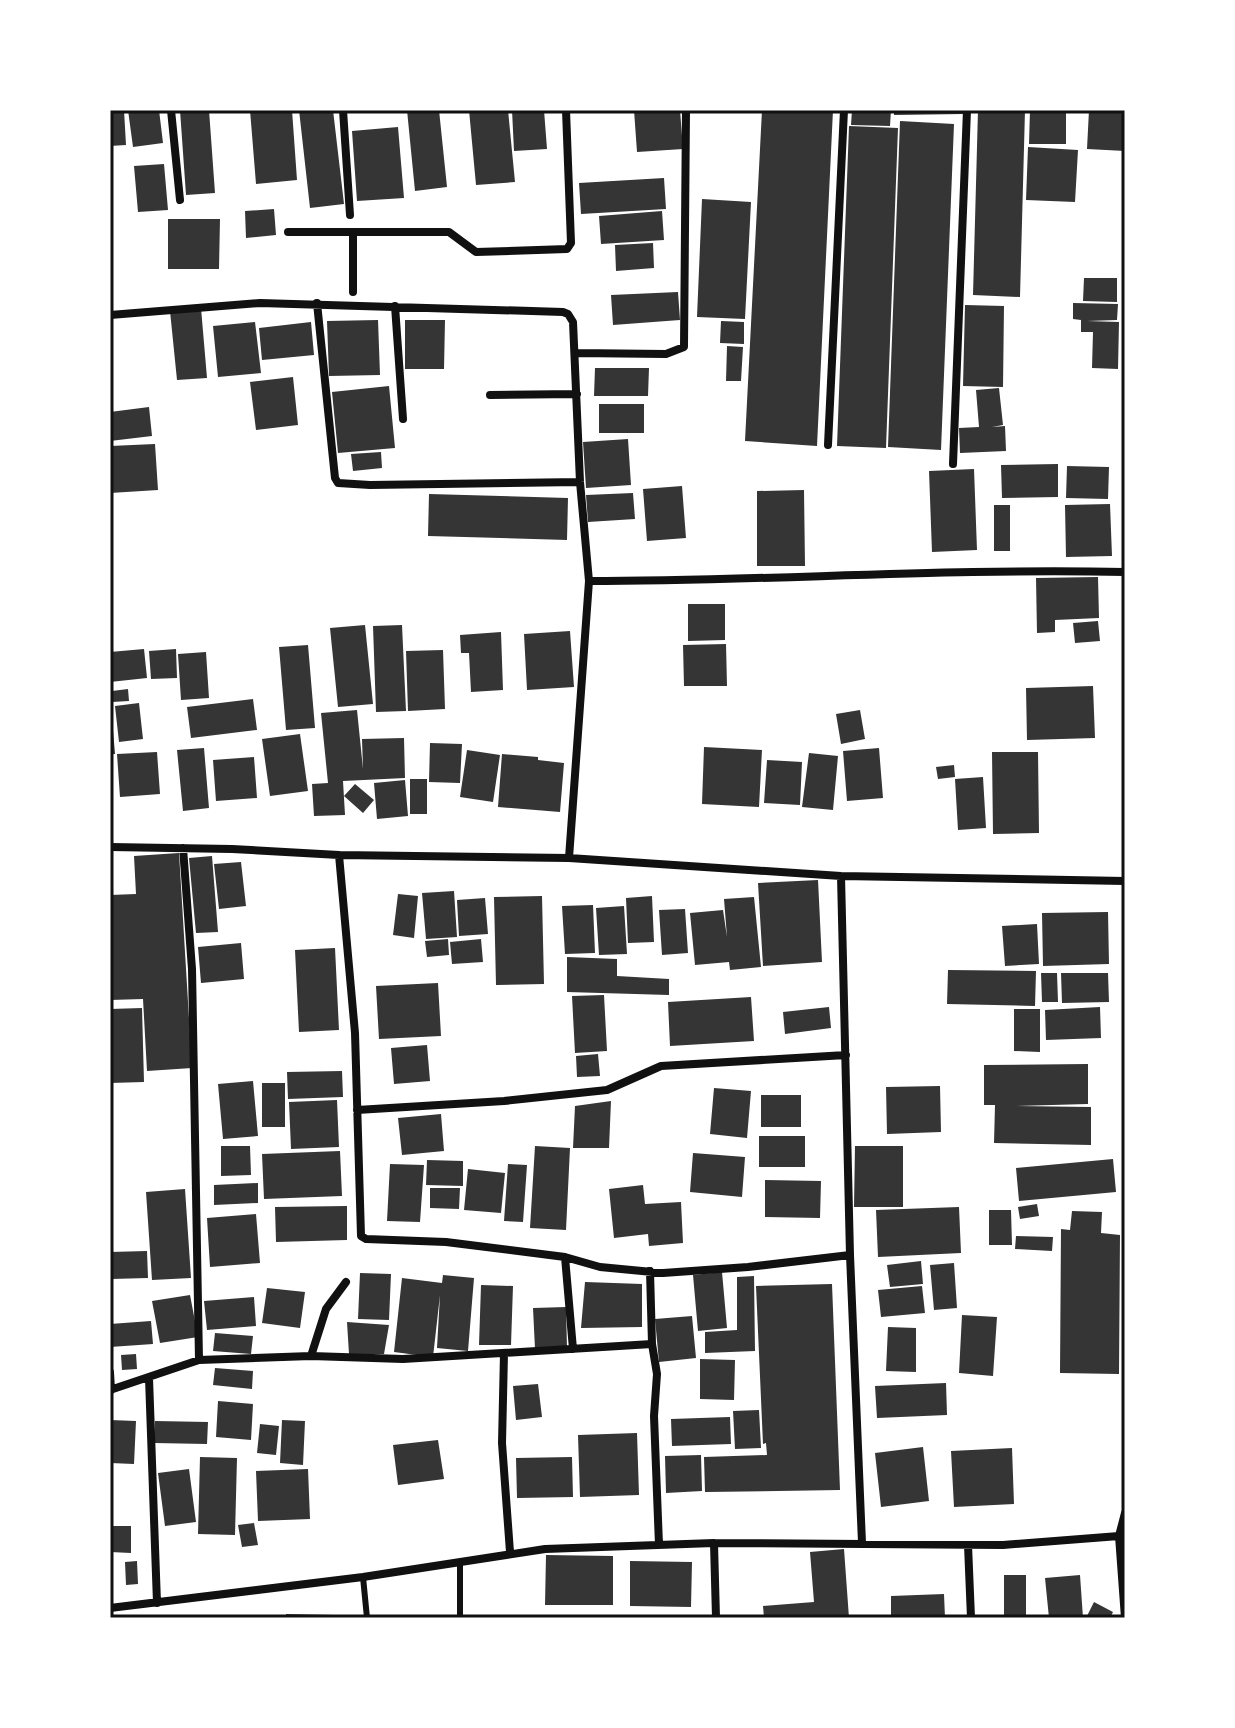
<svg xmlns="http://www.w3.org/2000/svg" width="1235" height="1728" font-family="'Fira Sans',sans-serif">
<style>
.building{fill:#353535}
.lines{fill:none;stroke-linecap:round;stroke-linejoin:round}
.service{stroke:#111;stroke-width:6}
.minor{stroke:#111;stroke-width:8}
.neatline{fill:none;stroke:#111;stroke-width:3}
</style>
<rect width="100%" height="100%" fill="#fff"/>
<path class="building" d="M110,110h14l2,35 -16,1z
M128,110h31l4,33 -30,4z
M180,110h29l6,83 -29,2z
M250,110h42l5,70 -41,4z
M299,110h34l11,94 -34,4z
M407,110h32l8,77 -32,4z
M469,110h39l7,72 -39,3z
M512,110h32l3,39 -33,2z
M634,110h46l3,39 -46,3z
M762,110h71l-16,336 -72,-5z
M852,110h39l-1,16 -39,-1z
M894,110h70v4l-70,1z
M978,110h47l-5,187 -47,-2z
M1030,110h36v34h-37z
M1089,110h36v41l-38,-2z
M900,121l54,3 -13,326 -53,-3z
M849,126l49,2 -12,320 -49,-2z
M398,127l6,71 -47,3 -5,-70z
M1028,147l50,3 -3,52 -49,-2z
M164,164l4,46 -30,2 -4,-46z
M664,178l2,31 -85,5 -2,-31z
M702,199l49,3 -6,117 -48,-2z
M274,209l2,26 -30,3 -1,-27z
M662,211l2,29 -63,4 -2,-28z
M168,219h52l-1,50h-51z
M653,243l1,25 -38,3 -1,-26z
M1084,278h33v24l-34,-1z
M678,292l2,28 -67,5 -2,-30z
M1073,303l45,1 -1,16 -30,1 32,1 -1,47 -26,-1 1,-36h-12v-12l-8,-1z
M965,305l39,1 -1,81 -40,-1z
M201,308l6,70 -30,2 -7,-69z
M378,320l2,55 -51,1 -2,-55z
M405,320h40l-1,49h-39z
M721,321l23,1v22l-24,-1z
M255,322l6,51 -43,4 -5,-51z
M311,322l3,33 -52,5 -3,-32z
M727,346l16,1 -2,34h-15z
M595,368h54l-1,28h-54z
M293,377l5,48 -42,5 -6,-48z
M389,386l6,62 -57,5 -6,-61z
M999,388l4,37 -11,2 13,-1 1,25 -46,2 -1,-25 20,-1 -3,-37z
M599,404h45v29h-45z
M149,407l3,29 -42,5v-29z
M628,439l3,46 -45,3 -3,-46z
M155,444l3,46 -48,3v-47z
M381,452l1,16 -29,3 -2,-17z
M1058,464v33l-56,1 -1,-33z
M1067,466l42,1 -1,32 -42,-1z
M974,469l3,81 -45,2 -3,-81z
M682,486l4,52 -39,3 -4,-52z
M804,490l1,76h-48v-75z
M633,493l2,26 -47,3 -2,-27z
M429,494l139,4 -1,42 -139,-4z
M1110,504l2,52 -46,1 -1,-52z
M994,505h16v46h-16z
M1098,577l1,41 -44,2v12l-18,1 -1,-55z
M688,604h37v36l-37,1z
M1098,621l2,20 -25,2 -2,-20z
M365,625l8,79 -35,3 -8,-79z
M402,625l4,86 -30,1 -3,-86z
M570,631l4,56 -47,3 -3,-56z
M501,632l2,58 -32,2 -2,-39h-8l-1,-18z
M726,644l1,42h-43l-1,-41z
M308,645l7,83 -29,2 -7,-83z
M144,649l3,29 -37,4v-30z
M176,649l1,29 -26,1 -2,-28z
M443,650l2,59 -37,2 -2,-60z
M206,652l3,46 -28,2 -3,-46z
M1093,686l2,52 -68,2 -1,-52z
M128,689l1,12 -17,1v-11z
M253,699l4,31 -66,8 -4,-31z
M139,703l4,36 -24,3 -4,-36z
M357,710l6,59 -1,-30 42,-1 1,40 -62,3 2,34 -31,1 -2,-32 16,-1 -7,-70z
M860,710l5,29 -24,5 -5,-30z
M110,718h2l3,36h-5z
M300,734l8,57 -38,5 -8,-57z
M430,743l32,1 -2,39 -31,-1z
M704,747l58,3 -3,57 -57,-3z
M204,748l5,60 -26,3 -6,-61z
M879,748l4,50 -36,3 -4,-50z
M467,750l33,5 -7,47 -33,-5z
M157,752l3,42 -40,3 -3,-43z
M992,752h46l1,81 -46,1z
M809,753l29,3 -5,54 -31,-3z
M502,754l36,3v3l26,3 -4,49 -62,-5z
M254,757l3,41 -41,3 -3,-41z
M767,760l35,2 -2,43 -36,-2z
M954,765l1,12 -17,2 -2,-12z
M983,777l3,51 -28,2 -3,-51z
M410,779h17v35h-17z
M405,780l3,36 -31,3 -3,-36z
M355,784l19,16 -11,13 -19,-17z
M179,853l13,215 -45,3 -4,-72 -33,1v-105l26,-1 -2,-38z
M212,856l6,76 -22,1 -7,-75z
M241,862l5,44 -27,3 -5,-45z
M818,880l4,82 -59,4 -5,-83z
M454,891l3,46 -31,2 -4,-46z
M398,894l20,2 -4,42 -21,-3z
M542,896l2,88 -48,1 -2,-88z
M652,896l2,46 -26,1 -2,-45z
M754,897l7,70 -31,3 -1,-8 -34,3 -5,-52 33,-3 4,27 -3,-38z
M485,898l3,36 -29,2 -2,-36z
M593,905l2,48 -30,1 -3,-48z
M624,906l3,48 -28,1 -3,-47z
M685,909l3,44 -26,2 -3,-45z
M1108,912l1,52 -66,2 -1,-53z
M1037,924l2,40 -34,2 -3,-40z
M448,939l1,16 -22,2 -2,-16z
M481,939l2,23 -31,2 -2,-22z
M241,943l3,36 -43,4 -3,-36z
M335,948l4,82 -40,2 -4,-82z
M567,957l50,2v17l52,3v16l-102,-3z
M948,970l88,1 -1,35 -88,-2z
M1041,973h16l1,29h-16z
M1061,973h47l1,29 -47,1z
M438,983l3,53 -62,3 -3,-53z
M604,995l3,56 -32,2 -3,-57z
M751,997l3,44 -84,5 -2,-44z
M829,1007l2,21 -46,6 -2,-22z
M1100,1007l1,31 -55,2 -1,-30z
M142,1008l2,74 -34,1v-74z
M1014,1009h26v43l-26,-1z
M427,1045l3,36 -36,3 -3,-36z
M598,1054l2,22 -23,1 -1,-21z
M1088,1064v40l-74,2 77,1v38l-97,-2 1,-38h-11v-40z
M342,1071l1,26 -55,2 -1,-27z
M253,1081l5,55 -35,3 -5,-55z
M262,1083h23v44h-23z
M940,1086l1,46 -54,2 -1,-47z
M714,1088l37,3 -4,47 -37,-4z
M761,1095h40v32h-40z
M337,1100l2,47 -48,2 -2,-47z
M611,1101l-2,47h-36l2,-42z
M441,1114l3,37 -42,4 -4,-37z
M759,1136h46v31h-46z
M221,1146h29l1,29 -30,1z
M535,1146l35,2 -4,82 -36,-2z
M855,1146h48v61h-49z
M340,1151l2,45 -78,3 -2,-45z
M693,1153l52,4 -3,40 -52,-5z
M1113,1159l3,33 -97,9 -3,-33z
M427,1160l36,1v25l-37,-1z
M390,1164l34,1 -4,57 -33,-1z
M508,1164l19,1 -4,57 -19,-1z
M468,1169l37,4 -4,40 -37,-3z
M765,1180l56,1 -1,37 -55,-1z
M258,1183v20l-44,2v-20z
M643,1185l2,19 36,-2 2,41 -34,3 -1,-12 -34,4 -5,-49z
M430,1188h30l-1,21 -29,-1z
M185,1189l6,89 -39,2 -6,-88z
M1037,1204l2,12 -19,3 -2,-12z
M347,1206v34l-71,2 -1,-35z
M959,1207l2,46 -83,4 -2,-47z
M989,1210h22l1,35h-23z
M1072,1211l30,1 -1,21 19,2 -1,139 -59,-1 1,-144 9,1z
M256,1214l4,49 -50,4 -3,-49z
M1016,1236l37,1 -1,14 -37,-2z
M147,1251l1,27 -37,1 -1,-27z
M921,1261l2,23 -33,3 -3,-22z
M954,1263l3,45 -23,2 -4,-45z
M722,1272l5,56 -29,3 -5,-56z
M360,1273l31,1 -2,46 -31,-1z
M443,1275l31,3 -6,73 -31,-3 3,-53 -7,62 -39,-5 8,-74 40,5z
M754,1276l1,75 -50,2v-21l32,-2v-53z
M585,1282l57,2v43l-61,1z
M832,1284l8,206 -135,2 -1,-35 63,-2 -1,-12 -3,1 -7,-158z
M481,1285l32,1 -2,59h-32z
M922,1286l3,27 -44,4 -3,-27z
M267,1288l38,4 -5,36 -38,-5z
M190,1295l8,42 -38,6 -8,-42z
M254,1297l2,29 -49,4 -3,-29z
M566,1307l1,41 -32,1 -2,-41z
M962,1315l35,2 -4,59 -34,-3z
M692,1316l4,42 -37,4 -4,-43z
M151,1321l2,23 -43,3v-23z
M347,1322l42,3 -5,29h-35z
M888,1327l28,1v44l-30,-1z
M215,1333l38,3 -2,18 -38,-3z
M136,1354l1,15 -15,1 -1,-15z
M700,1359l35,1 -1,40 -34,-1z
M215,1368l38,3 -1,18 -39,-4z
M946,1383l1,32 -70,3 -2,-32z
M538,1384l4,33 -26,3 -3,-34z
M218,1401l35,3 -2,36 -35,-3z
M759,1410l2,38 -26,1 -2,-38z
M730,1417l1,27 -59,2 -1,-27z
M110,1420l26,1 -2,43 -24,-1z
M282,1420l23,1 -2,44 -23,-2z
M155,1421l53,1 -1,22 -53,-1z
M260,1424l19,2 -3,29 -19,-2z
M637,1433l2,62 -59,2 -2,-62z
M438,1440l6,39 -46,6 -5,-40z
M923,1447l6,54 -48,6 -6,-54z
M1012,1448l2,56 -60,3 -3,-56z
M701,1455l1,36 -36,2 -1,-37z
M200,1457l37,1 -2,77 -37,-1z
M572,1457l1,40 -56,1 -1,-40z
M189,1469l7,53 -31,4 -7,-53z
M308,1469l2,50 -52,2 -2,-50z
M254,1523l4,22 -16,2 -4,-22z
M110,1526h21v27l-21,-1z
M844,1549l5,69h-85l-1,-12 51,-4 -4,-50z
M546,1555l67,1v49h-68z
M137,1561l1,23 -12,1 -1,-23z
M630,1561l62,1 -1,45 -61,-1z
M1004,1575h22v43h-22z
M1080,1575l3,43h-34l-4,-40z
M944,1594l1,24h-54v-22z
M1094,1602l19,10 -3,6h-24z
M286,1614l49,1v3h-49z"/>
<g class="lines">
<path class="service" d="M363,1577l4,41
M460,1618v-56"/>
<path class="minor" d="M171,110l9,90
M343,110l7,105
M288,232h161l27,20 91,-3 4,-6 -5,-133
M353,233v59
M317,303l18,175 3,5 32,2 210,-3
M395,306l8,113
M110,315l150,-12 303,9 5,2 5,8 7,160 9,99 -20,277
M575,353l91,1 18,-7 2,-237
M490,395l87,-1
M828,445l16,-335
M953,464l14,-354
M589,581c178,0 357,-13 536,-9
M110,847l122,2 107,6 230,3 272,18 284,5
M183,848l9,121 7,391
M339,855l16,178 6,203 5,3 80,3 119,15 35,10 63,6 85,-6 102,-12
M841,876l9,379 12,288
M357,1110l147,-9 103,-11 54,-24 185,-11
M565,1257l8,92
M650,1271l2,73 5,30 -3,42 5,129
M504,1353l-2,90 8,109
M311,1356l15,-47 20,-27
M110,1372l1,18
M149,1378l8,225
M110,1390l89,-30 112,-4 92,3 249,-15
M714,1543l2,75
M968,1545l3,73
M110,1608l253,-31 182,-28 169,-6 289,2 116,-9
M1125,1618l-6,-82 6,-23"/>
</g>
<rect width="1235" height="1728" fill="none" stroke="#ffffff" stroke-width="224"/>
<rect x="112" y="112" width="1011" height="1504" class="neatline"/>
</svg>
